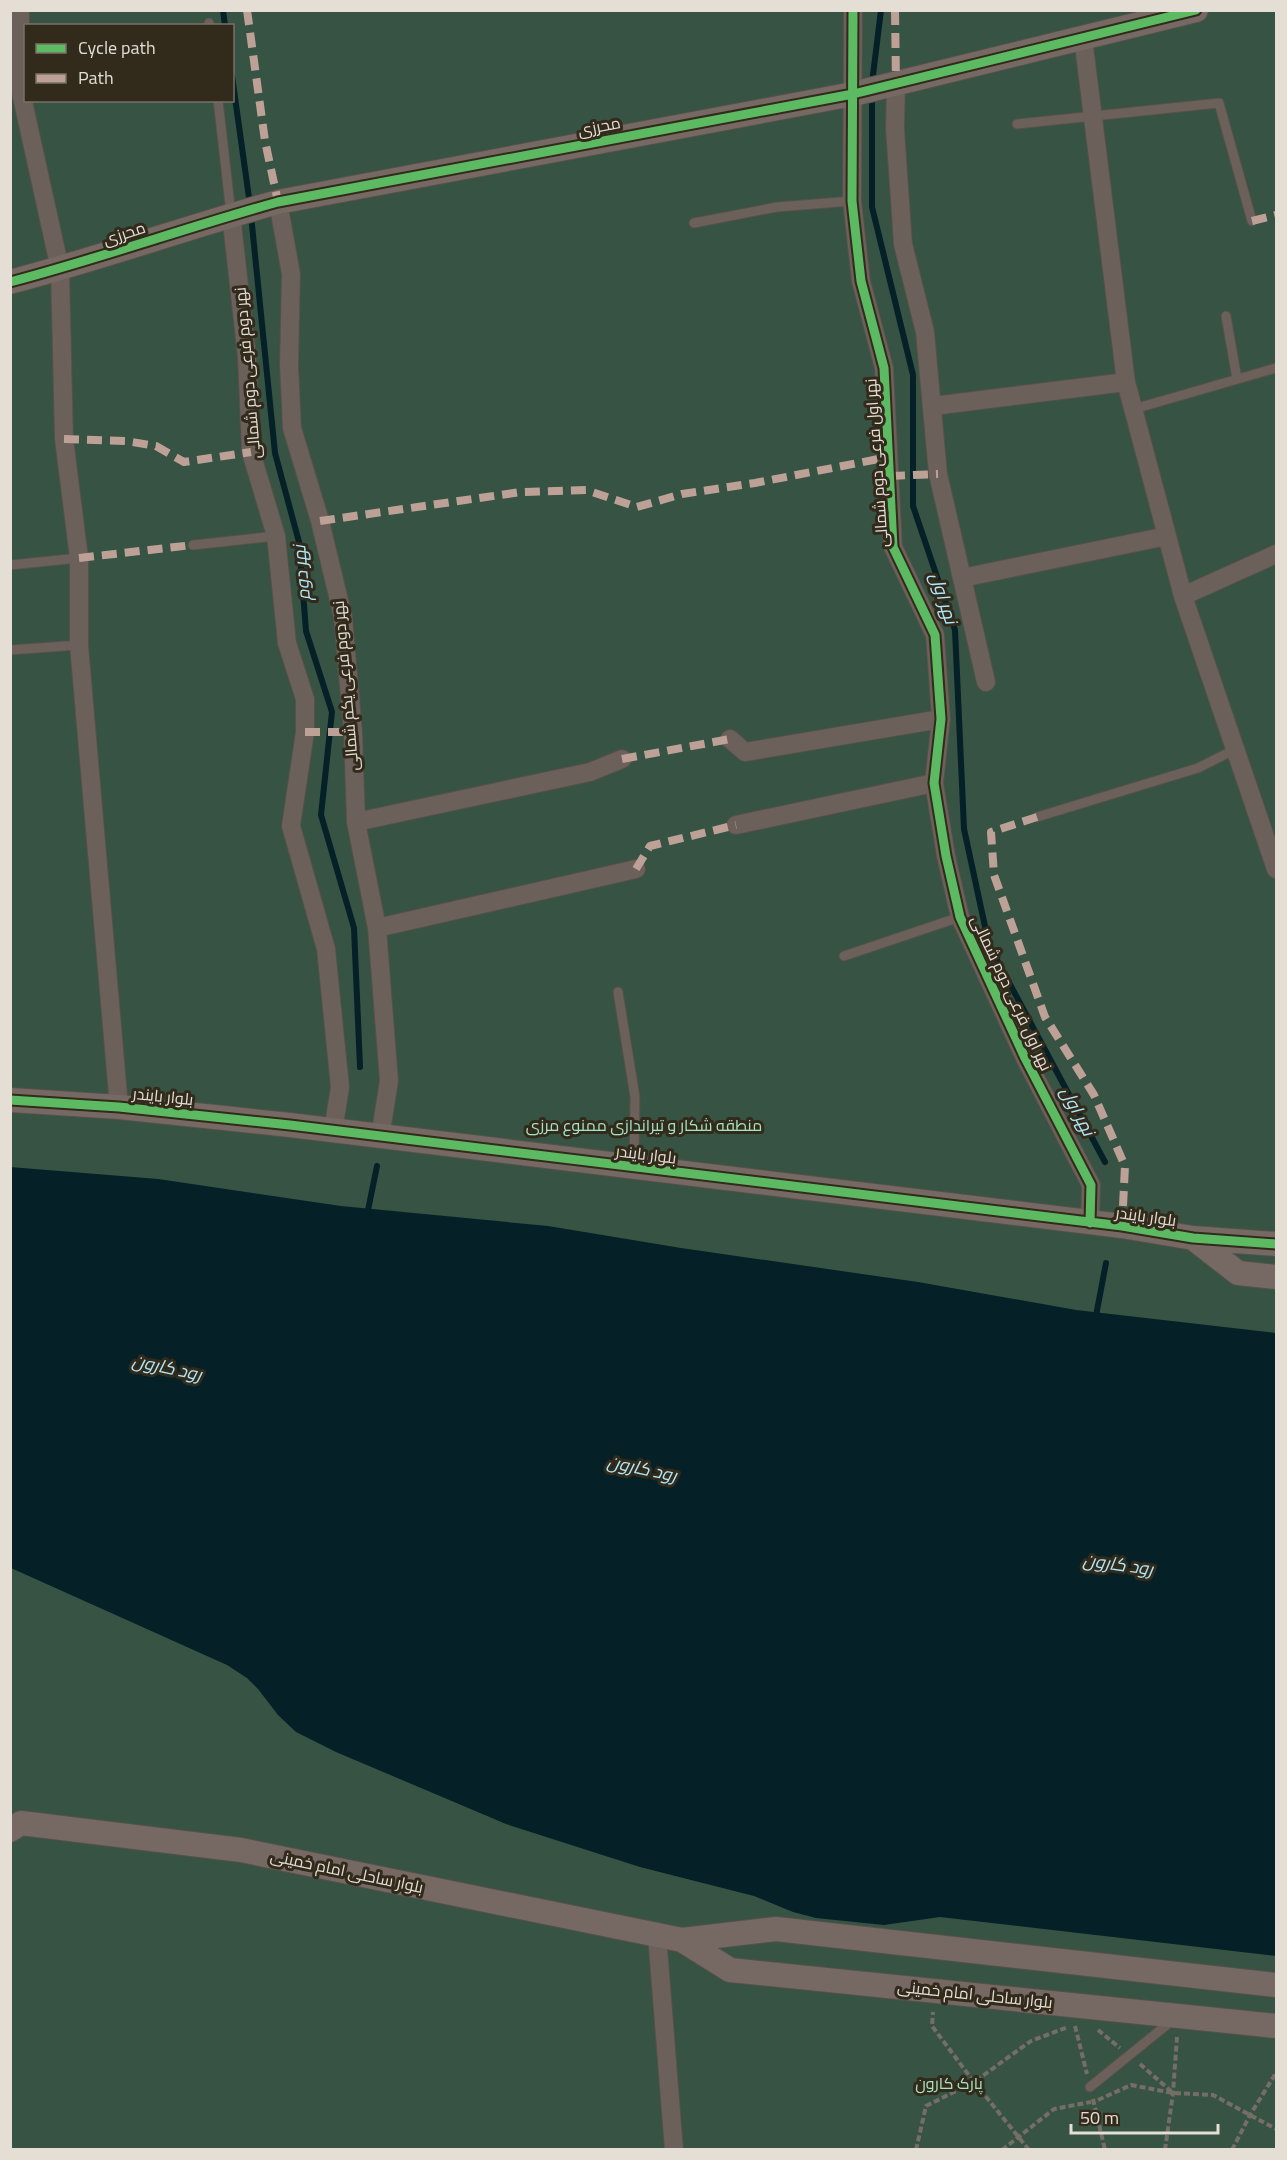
<svg xmlns="http://www.w3.org/2000/svg" width="1287" height="2160" font-family="'Titillium Web',Cairo,sans-serif">
<style>
.green{fill:#375343;fill-rule:evenodd}
.water{fill:#052027}
.lines{fill:none;stroke-linecap:round;stroke-linejoin:round}
.stream{stroke:#052027;stroke-width:6}
.lane-casing{stroke:#55514a;stroke-width:11}
.street-casing{stroke:#55514a;stroke-width:20}
.secondary-casing{stroke:#55514a;stroke-width:26}
.path{stroke:#756e68;stroke-width:4;stroke-dasharray:6 3;stroke-linecap:butt}
.lane{stroke:#6b605a;stroke-width:9}
.street{stroke:#6b605a;stroke-width:18}
.secondary{stroke:#766963;stroke-width:24}
.quiet{stroke:#bda197;stroke-width:8;stroke-dasharray:15 8;stroke-linecap:butt}
.cycleway-casing{stroke:#322a1b;stroke-width:13}
.cycleway{stroke:#5cba63;stroke-width:9}
.labels{text-anchor:middle;dominant-baseline:central;stroke-width:6;stroke-linejoin:round;paint-order:stroke}
.street-label{font-size:16px;fill:#e4ded5;stroke:#322a1b}
.park-label{font-size:16px;fill:#a4e4c3;stroke:#322a1b}
.water-label{font-size:18px;font-style:italic;fill:#aee7fa;stroke:#322a1b}
</style>
<rect width="100%" height="100%" fill="#37332a"/>
<path class="green" d="M11,11h1265v2138l-1265,1zM26,26h206v74h-206z"/>
<path class="water" d="M10,1167l148,12 183,27 207,20 133,22 237,34 158,28 200,23v623l-336,-39 -56,8 -68,-7 -23,-6 -39,-16 -114,-29 -134,-43 -170,-72 -40,-20 -18,-17 -20,-26 -11,-11 -20,-13 -216,-97z"/>
<g class="lines">
<path class="stream" d="M223,10l2,16
M232,76l18,129
M872,83l9,-73
M872,96v111l41,168v131l42,124 9,199 25,116 116,217
M251,215l24,238 24,89 7,89 26,81 -11,103 33,113 6,139
M367,1215l10,-49
M1095,1321l11,-58"/>
<g class="lane-casing">
<path id="lane" d="M209,23v3
M218,100l13,114
M1017,124l202,-21 33,118
M694,223l83,-16 75,-6
M1226,316l11,63
M1134,409l142,-41
M193,545l83,-9
M10,565l69,-7
M10,650l69,-5
M1037,817l161,-49 36,-18
M844,956l116,-39
M618,992l17,105 -1,69
M1090,2087l84,-68"/>
</g>
<g class="street-casing">
<path id="street" d="M20,10v78l40,181 4,170 15,119v87l40,462
M853,10l-1,191 9,80 23,87 9,179 42,88 6,84 -7,64 12,73 14,61 65,141 66,127 -1,38
M1083,38l43,344 57,214 93,273
M896,83l-1,46 8,115 22,88 13,142 48,208
M278,202l13,72 -2,91 3,63 28,93 23,96 10,115 3,90 21,106 12,153 -9,56
M231,214l16,143 4,95 25,84 11,107 18,56v33l-14,94 35,123 14,138 -7,44
M933,406l193,-24
M962,578l205,-42
M1183,596l93,-42
M730,739l15,13 196,-33
M356,822l234,-50 32,-13
M736,825l198,-42
M377,928l259,-59
M657,1935l17,215"/>
</g>
<g class="secondary-casing">
<path id="secondary" d="M10,282c91,-24 178,-55 268,-80l575,-108 343,-84
M10,1100l109,7 171,18 832,101 71,12 83,6
M1193,1238l45,35 38,4
M10,1830l11,-7 220,27 441,90 94,-11 500,56
M682,1940l48,30 546,56"/>
</g>
<path class="path" d="M1075,2026l12,48
M1098,2030l22,18
M1140,2064l33,29
M1093,2099l12,51
M1098,2100l33,-15 42,8 40,2 63,34
M916,2150l10,-44 48,-24 -42,-56 1,-14
M1002,2150l52,-41 37,-7
M1029,2150l-55,-68 57,-41 37,-14
M1165,2150l8,-57 4,-56
M1232,2150l18,-35 26,-42"/>
<use href="#lane" class="lane"/>
<use href="#street" class="street"/>
<use href="#secondary" class="secondary"/>
<path class="quiet" d="M247,10l18,131 13,61
M895,10l1,73
M1252,221l24,-6
M64,439l62,2 30,5 28,16 67,-10
M890,476l48,-2
M320,521l201,-29 65,-2 51,17 45,-13 73,-11 134,-26
M79,558l114,-13
M305,732h48
M622,759l108,-20
M1037,817l-46,15 3,43 51,142 49,78 31,71 -3,60
M636,869l14,-23 86,-21"/>
<g class="cycleway-casing">
<path id="cycleway" d="M853,10l-1,191 9,80 23,87 9,179 42,88 6,84 -7,64 12,73 14,61 65,141 66,127 -1,38
M10,282c91,-24 178,-55 268,-80l575,-108 343,-84
M10,1100l109,7 171,18 832,101 71,12 83,6"/>
</g>
<use href="#cycleway" class="cycleway"/>
</g>
<g class="labels">
<g class="street-label">
<text transform="translate(599 126) rotate(-11)">محرزی</text>
<text transform="translate(124 233) rotate(-18)">محرزی</text>
<text transform="translate(247 373) rotate(-95)">نهر دوم فرعی دوم شمالی</text>
<text transform="translate(876 463) rotate(-94)">نهر اول فرعی دوم شمالی</text>
<text transform="translate(345 686) rotate(-95)">نهر دوم فرعی یکم شمالی</text>
<text transform="translate(1012 993) rotate(65)">نهر اول فرعی دوم شمالی</text>
<text transform="translate(163 1096) rotate(6)">بلوار بایندر</text>
<text transform="translate(646 1154) rotate(7)">بلوار بایندر</text>
<text transform="translate(1146 1216) rotate(8)">بلوار بایندر</text>
<text transform="translate(347 1871) rotate(12)">بلوار ساحلی امام خمینی</text>
<text transform="translate(975 1994) rotate(6)">بلوار ساحلی امام خمینی</text>
</g>
<g class="park-label">
<text x="644" y="1125">منطقه شکار و تیراندازی ممنوع مرزی</text>
<text x="949" y="2083">پارک کارون</text>
</g>
<g class="water-label">
<text transform="translate(301 573) rotate(-95)">نهر دوم</text>
<text transform="translate(944 598) rotate(72)">نهر اول</text>
<text transform="translate(1078 1111) rotate(62)">نهر اول</text>
<text transform="translate(167 1367) rotate(12)">رود کارون</text>
<text transform="translate(642 1468) rotate(12)">رود کارون</text>
<text transform="translate(1118 1564) rotate(8)">رود کارون</text>
</g>
</g>
<rect width="1287" height="2160" fill="none" stroke="#e4ded5" stroke-width="24"/>
<rect x="24" y="24" width="210" height="78" fill="#322a1b" stroke="#797265" stroke-width="1.5"/>
<rect x="36" y="44" width="30" height="9" fill="#5cba63" stroke="#797265" stroke-width="1.5"/>
<text x="78" y="54" font-size="18" fill="#e4ded5">Cycle path</text>
<rect x="36" y="74" width="30" height="9" fill="#bda197" stroke="#797265" stroke-width="1.5"/>
<text x="78" y="84" font-size="18" fill="#e4ded5">Path</text>
<path d="M1071 2124v9h147v-9" fill="none" stroke="#e4ded5" stroke-width="3"/>
<text x="1080" y="2124" font-size="18" fill="#e4ded5" stroke="#322a1b" stroke-width="4.5" paint-order="stroke">50 m</text>
</svg>
